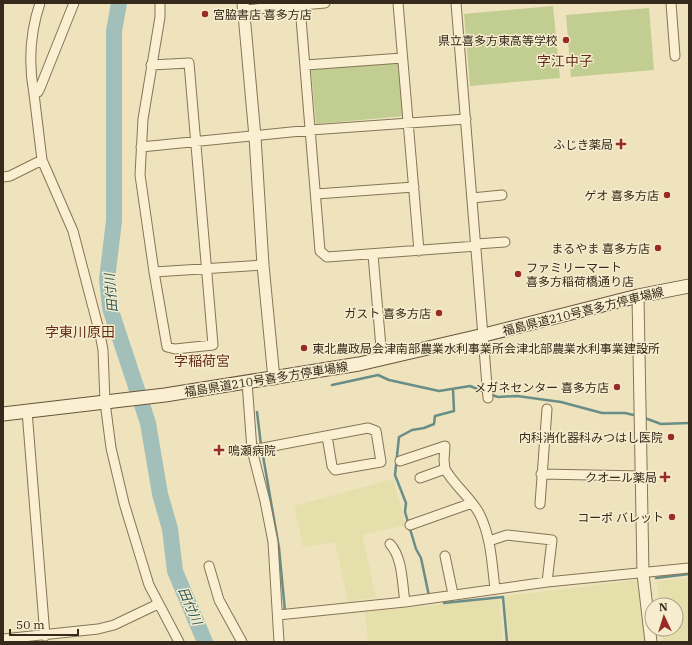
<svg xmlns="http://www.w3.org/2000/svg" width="692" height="645" font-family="'IBM Plex Serif','Noto Sans JP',serif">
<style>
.farmland{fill:#e5dfab}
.green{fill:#c2cd92}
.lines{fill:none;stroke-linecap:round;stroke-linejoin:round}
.stream{stroke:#698e87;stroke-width:2.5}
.river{stroke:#a2c0b9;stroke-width:16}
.minor-casing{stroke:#877456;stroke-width:11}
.tertiary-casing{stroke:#877456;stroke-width:13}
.secondary-casing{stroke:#69543a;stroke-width:15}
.minor{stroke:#faf0d1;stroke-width:9}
.tertiary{stroke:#faf0d1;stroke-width:11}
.secondary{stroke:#faf0d1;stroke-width:13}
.poi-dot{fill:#982b25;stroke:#f6edce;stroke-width:1.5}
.labels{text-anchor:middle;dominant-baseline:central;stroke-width:3;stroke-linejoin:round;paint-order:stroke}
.poi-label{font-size:12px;fill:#362a1c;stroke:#f6edce;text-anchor:end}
.street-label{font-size:12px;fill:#362a1c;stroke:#f6edce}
.water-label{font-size:13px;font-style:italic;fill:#2a5757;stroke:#f6edce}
.quarter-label{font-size:14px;fill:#642e1a;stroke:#f6edce}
</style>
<rect width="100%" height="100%" fill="#efe3be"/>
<path class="farmland" d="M393,479l13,46 -44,10 14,62 -28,5 -13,-60 -32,5 -9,-41z
M689,578v64h-26l-2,-13h15v-24h-17l-2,-24z
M639,580l6,62h-136l-4,-46z
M499,599l4,43h-135l-3,-30z"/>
<path class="green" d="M553,6l7,72 -90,8 -6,-72z
M649,8l5,62 -83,7 -5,-62z
M400,62l5,54 -89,8 -5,-54z"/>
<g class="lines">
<path class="stream" d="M332,385l46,-10 11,5 50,11 31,-5 15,6
M489,394l9,3 19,-1 44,6 41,11h23l13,3
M257,412l4,33
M642,417l19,7 28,-1
M262,450l17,98 6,63
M656,578l33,-4
M429,596l-8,-38 -5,-9 -11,-37 1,-9 -11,-28 4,-38 13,-7 12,-2 10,-4 1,-8 19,-5 -1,-22
M444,599v4l59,-6 4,45"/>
<path class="river" d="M119,3l-5,28v190l-7,58 3,29 38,115 12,71 10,35 5,42 30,71"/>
<g class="minor-casing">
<path id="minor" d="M74,3l-34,85 -2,4 -4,2 8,66 31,71 27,103 3,16 2,52 6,46 13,55 25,82 30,57
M160,3v14l-17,102 -3,56 14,97 109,-7
M398,3l21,248
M456,3l32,395
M671,3l4,53
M300,6l20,245 7,6 150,-11
M244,10l81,-7
M151,65l38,-2 24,282 -38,4 -8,-2 -13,-75
M306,65l96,-7
M34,94c-6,-32 -4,-61 6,-91
M141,147l170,-17 155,-11
M3,177l7,-1 32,-16
M316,194l98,-7
M472,198l30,-3
M476,244l29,-2
M373,255l9,104
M247,382l5,68 13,51 8,41 6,100
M27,411l18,225
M252,450l116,-22 8,3 5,31 -46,8 -3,-4 -5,-30
M400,461l45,-15 -1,14 1,9c9,16 25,28 34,44 12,23 13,51 16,76
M541,474l101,2
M420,478l25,-9
M540,504l7,-95
M410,525l62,-22
M489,541l18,-6 45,5 -5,42
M390,544c13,14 12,40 15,58
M445,556l8,38
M209,566l10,34 23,42
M278,615l127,-13 142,-20 142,-14
M3,639l95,-10 16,-4 44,-21"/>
</g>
<g class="tertiary-casing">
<path id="tertiary" d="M243,3l12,134 8,128 11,114
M638,296l5,278 8,68"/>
</g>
<g class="secondary-casing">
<path id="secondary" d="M3,414l162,-19 194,-31 125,-29 154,-39 51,-10"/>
</g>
<use href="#minor" class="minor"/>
<use href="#tertiary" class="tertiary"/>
<use href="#secondary" class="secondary"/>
</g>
<g class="poi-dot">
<circle cx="205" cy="14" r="4"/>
<circle cx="566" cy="40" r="4"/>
<path d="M619 138h4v4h4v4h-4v4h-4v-4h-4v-4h4z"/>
<circle cx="667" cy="195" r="4"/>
<circle cx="658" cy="248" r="4"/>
<circle cx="518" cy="274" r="4"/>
<circle cx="439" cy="313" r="4"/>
<circle cx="304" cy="348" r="4"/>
<circle cx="617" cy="387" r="4"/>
<circle cx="671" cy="437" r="4"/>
<path d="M217 444h4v4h4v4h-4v4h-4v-4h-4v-4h4z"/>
<path d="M663 471h4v4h4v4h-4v4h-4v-4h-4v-4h4z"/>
<circle cx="672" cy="517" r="4"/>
</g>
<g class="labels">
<g class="poi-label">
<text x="213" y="14" text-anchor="start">宮脇書店 喜多方店</text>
<text x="558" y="40">県立喜多方東高等学校</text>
<text x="613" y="144">ふじき薬局</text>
<text x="659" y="195">ゲオ 喜多方店</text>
<text x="650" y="248">まるやま 喜多方店</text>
<text x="526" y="267" text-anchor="start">ファミリーマート<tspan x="526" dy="14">喜多方稲荷橋通り店</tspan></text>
<text x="431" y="313">ガスト 喜多方店</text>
<text x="312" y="348" text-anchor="start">東北農政局会津南部農業水利事業所会津北部農業水利事業建設所</text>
<text x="609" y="387">メガネセンター 喜多方店</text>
<text x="663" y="437">内科消化器科みつはし医院</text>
<text x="228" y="450" text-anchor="start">鳴瀬病院</text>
<text x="657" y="477">クオール薬局</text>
<text x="664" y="517">コーポ バレット</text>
</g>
<g class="street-label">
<text transform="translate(583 311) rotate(-14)">福島県道210号喜多方停車場線</text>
<text transform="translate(266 379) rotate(-9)">福島県道210号喜多方停車場線</text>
</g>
<g class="water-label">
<text transform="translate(111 293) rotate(-95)">田付川</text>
<text transform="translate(190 606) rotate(67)">田付川</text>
</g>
<g class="quarter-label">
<text x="565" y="61">字江中子</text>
<text x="80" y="332">字東川原田</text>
<text x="202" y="361">字稲荷宮</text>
</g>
</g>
<rect width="692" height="645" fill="none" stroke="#362a1c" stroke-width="8"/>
<g transform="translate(664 617) rotate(356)"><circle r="19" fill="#f6edce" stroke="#a99f87"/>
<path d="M0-3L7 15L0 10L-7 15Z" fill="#982b25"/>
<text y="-6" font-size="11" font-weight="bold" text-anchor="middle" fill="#362a1c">N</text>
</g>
<path d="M10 629v6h68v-6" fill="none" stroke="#362a1c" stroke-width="2"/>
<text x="16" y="629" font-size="12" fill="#362a1c" stroke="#f6edce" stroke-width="3" paint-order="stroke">50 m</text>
</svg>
